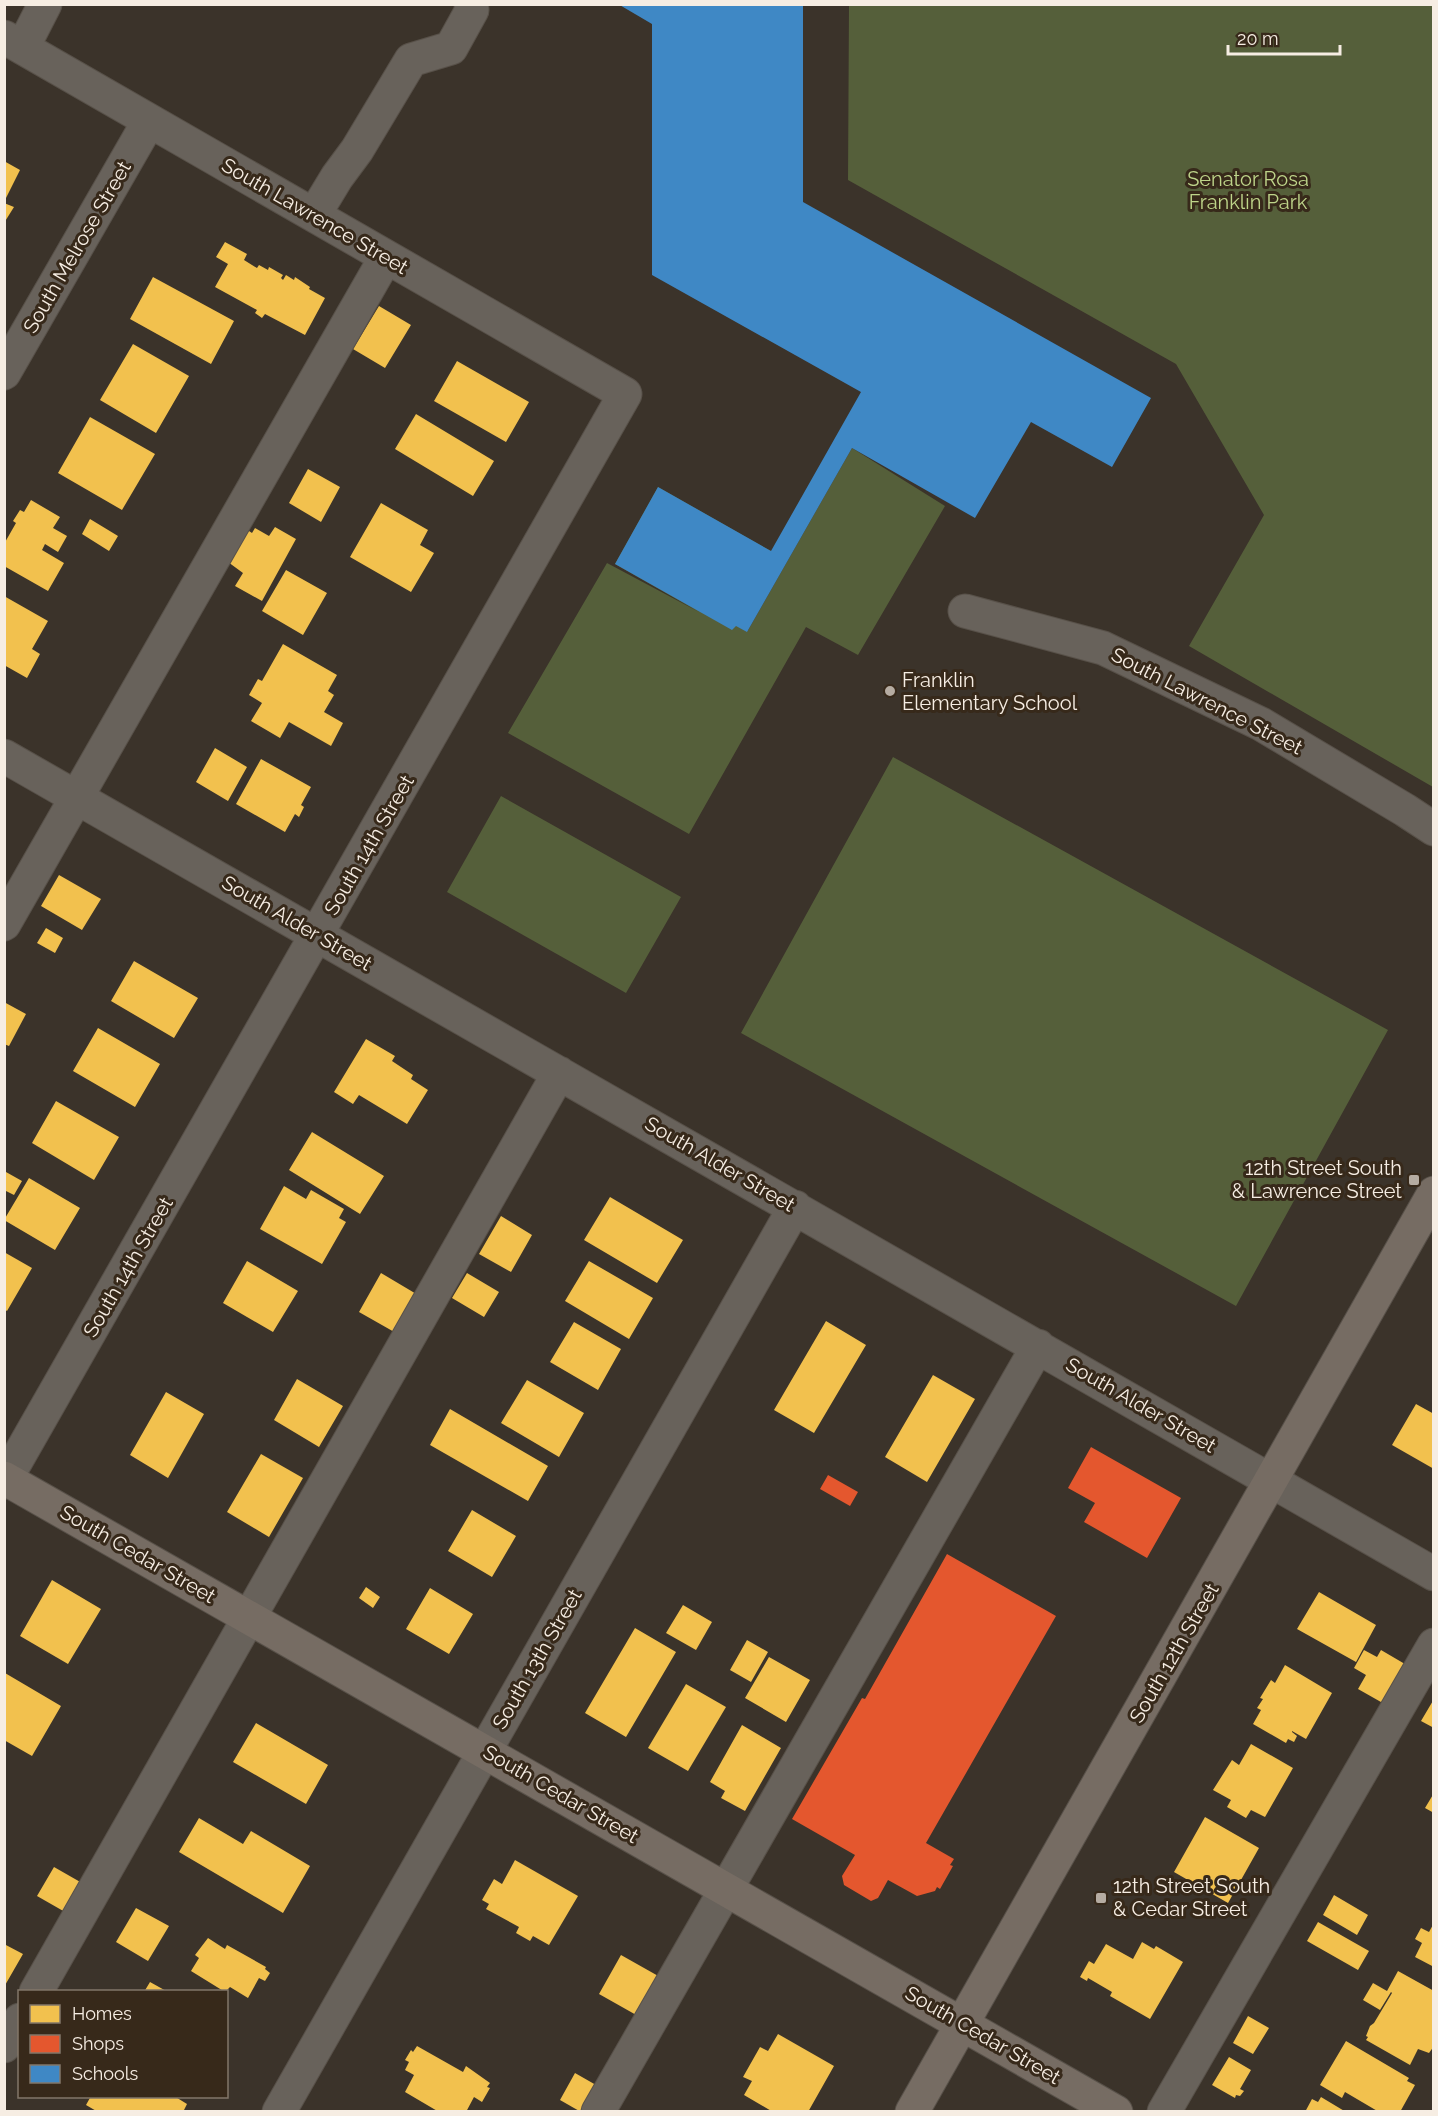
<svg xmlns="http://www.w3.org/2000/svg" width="1438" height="2116" font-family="Raleway,sans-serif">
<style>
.green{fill:#555f3a}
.homes{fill:#f2c14e}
.shops{fill:#e4572e}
.schools{fill:#3f88c5}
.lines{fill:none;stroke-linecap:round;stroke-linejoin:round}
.minor-casing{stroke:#585149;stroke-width:35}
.major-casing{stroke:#585149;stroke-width:35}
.minor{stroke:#68625b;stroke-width:33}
.major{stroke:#766c63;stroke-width:33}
.poi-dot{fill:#b5aca2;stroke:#37291a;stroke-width:2}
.labels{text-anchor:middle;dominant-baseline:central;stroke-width:6;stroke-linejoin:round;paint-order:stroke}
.park-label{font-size:20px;fill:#bed58a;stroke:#37291a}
.street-label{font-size:20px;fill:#f6ede3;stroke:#37291a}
.poi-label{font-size:20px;fill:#f6ede3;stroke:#37291a;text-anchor:start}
</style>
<rect width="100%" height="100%" fill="#3b332a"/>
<path class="green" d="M849,5h584v782l-244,-141 75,-131 -88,-151 -328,-184z
M852,448l93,58 -87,149 -52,-28 -117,207 -181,-101 99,-170 92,49 -84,-48 43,-77 118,67 -29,78z
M893,757l495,273 -152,276 -495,-273z
M501,796l180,101 -55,96 -179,-101z"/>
<path class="homes" d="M4,161l16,9 -16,32z
M4,203l10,4 -10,16z
M225,242l22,12 -3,6 13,8 2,-3 9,5 1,-3 14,8 -2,3 2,2 3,-5 8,5 1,-3 15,10 -1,2 16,9 -20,37 -40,-21 -3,4 -7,-5 2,-3 -42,-23 13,-23 -12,-7z
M153,277l81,44 -23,43 -81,-45z
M379,306l32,19 -26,43 -32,-19z
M133,344l56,32 -33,57 -56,-33z
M457,361l72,41 -23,40 -72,-41z
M416,414l78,47 -21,35 -78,-47z
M90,417l65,37 -33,56 -64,-37z
M308,469l32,18 -19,35 -32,-19z
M31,500l29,17 -7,11 14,8 -9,16 -13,-8 -3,6 22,13 -16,28 -44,-25v-22l12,-21 -3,-2 7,-11 4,2z
M381,503l47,27 -8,15 14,8 -23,39 -61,-35z
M90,519l28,17 -9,15 -27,-17z
M275,527l21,12 -34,62 -27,-15 8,-13 -15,-11 18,-33 6,4 3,-5 14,8z
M286,570l41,23 -24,42 -41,-24z
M4,596l44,25 -16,28 8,5 -13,24 -23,-13z
M283,644l54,31 -9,16 6,4 -10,17 19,11 -12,23 -42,-24 -9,16 -29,-17 11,-18 -13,-8 9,-16 4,2z
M215,748l32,19 -19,34 -32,-19z
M261,759l50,28 -10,18 3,2 -5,10 -4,-3 -10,18 -49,-28z
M59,875l42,24 -19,31 -41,-24z
M46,928l17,10 -8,15 -18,-10z
M134,961l64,37 -24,40 -63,-37z
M4,1002l22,12 -17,32 -5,-2z
M98,1028l62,36 -25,43 -62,-36z
M366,1039l29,17 -3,5 21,14 -2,4 17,11 -21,34 -48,-29 -6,9 -19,-12z
M56,1101l63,36 -25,43 -62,-37z
M312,1132l72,44 -24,38 -71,-44z
M6,1172l16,9 -8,14 -10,-5v-14z
M29,1178l51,30 -25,42 -51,-30z
M284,1186l22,13 5,-9 33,19 -5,9 7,4 -24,42 -62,-35z
M610,1197l73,43 -26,43 -73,-43z
M501,1216l31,19 -21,37 -32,-18z
M4,1252l28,16 -25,43 -3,-2z
M247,1261l51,30 -25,41 -50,-29z
M589,1261l64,37 -24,41 -64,-38z
M381,1273l37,22 -22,38 -37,-21z
M467,1273l32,19 -15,25 -32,-19z
M826,1321l40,24 -52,88 -40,-23z
M574,1322l47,27 -23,41 -48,-28z
M933,1375l42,24 -48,83 -42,-25z
M297,1379l46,27 -24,41 -45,-27z
M527,1380l57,33 -25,44 -58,-34z
M166,1392l38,22 -36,64 -38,-23z
M1416,1404l18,10v55l-42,-24z
M450,1409l98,57 -20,35 -98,-56z
M261,1454l42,24 -34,59 -42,-25z
M472,1510l44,26 -24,41 -44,-26z
M52,1580l49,29 -33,55 -48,-28z
M366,1587l14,10 -7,11 -14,-10z
M430,1588l43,26 -24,40 -43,-25z
M1319,1592l57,33 -20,37 -59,-33z
M683,1605l29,17 -16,28 -30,-17z
M635,1628l41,24 -50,85 -41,-24z
M747,1640l21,12 -17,30 -21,-12z
M1364,1650l13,7 4,-7 29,17 -22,39 -30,-17 8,-14 -12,-7z
M769,1657l41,23 -24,42 -41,-24z
M1285,1665l47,28 -26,46 -14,-8v1l5,4 -3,6 -6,-3 -2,4 -33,-19 8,-14 -4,-2 6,-9 -3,-1 11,-18 4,3z
M5,1673l56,33 -29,50 -28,-16z
M686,1684l40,23 -38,64 -40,-23z
M1434,1699v29l-13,-7z
M256,1723l72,42 -22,39 -73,-42z
M742,1725l39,23 -36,63 -24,-13 4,-7 -15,-9z
M1251,1744l42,24 -28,49 -14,-7 -5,8 -19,-11 4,-7 -18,-10 19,-30 7,5z
M1434,1793v20l-9,-5z
M1205,1817l54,31 -31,55 -54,-31z
M199,1818l44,26 8,-13 59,35 -27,47 -104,-61z
M515,1860l63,36 -29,49 -16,-9 -3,5 -14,-8 3,-6 -33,-18 3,-5 -7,-4 12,-21 8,5z
M54,1867l28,16 -17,29 -28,-16z
M1334,1895l34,20 -11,20 -34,-20z
M136,1908l33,18 -21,35 -32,-19z
M1318,1922l51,29 -11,19 -51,-29z
M1434,1923v44l-19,-10 7,-14 -7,-4 6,-11 8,4z
M208,1938l17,11 2,-4 39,22 -1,2 5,4 -5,8 -6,-3 -11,20 -18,-11 -5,5 -34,-21 8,-13 -4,-3z
M1142,1942l12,7 2,-3 27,16 -33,57 -40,-23 2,-4 -24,-14 -1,3 -7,-4 9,-16 5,3 12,-20 27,15z
M4,1944l19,10 -19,33z
M621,1955l39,22 -22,39 -39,-22z
M1398,1971l36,20v55l-5,7 -11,-4 -8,16 -44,-25 2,-3 -2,-1 4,-10 4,-3 18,-30 -1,-1 -11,18 -17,-10 10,-17 14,8z
M150,1982l18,10h-24z
M1248,2016l21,12 -16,26 -20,-11z
M778,2034l56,32 -26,46h-35l-29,-17 8,-14 -9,-4 17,-30 8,4z
M1346,2041l63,37 -2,3 8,4 -15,27h-21l-34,-20 -3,6 -22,-13z
M417,2046l46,26 3,-6 24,17 -3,4 3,1 -8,14 -8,-5 -8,15h-27l-34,-20 9,-17 -9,-5 4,-8 -4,-2 6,-10 2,2z
M1229,2057l22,13 -11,19 4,2 -4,5 -4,-1 -1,3 -23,-13z
M575,2073l21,12 -15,27 -21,-12z
M91,2096h83l13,8 -4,8h-85l-12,-7z
M1321,2097l25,15h-41l7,-13 6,3z"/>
<path class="shops" d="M1091,1447l90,51 -34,60 -63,-36 11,-19 -27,-15z
M828,1475l30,17 -8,14 -30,-17z
M947,1554l109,62 -130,227 28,16 -4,6 3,1 -13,23 -3,-2 -2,4 -18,5 -29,-16 -10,18 -7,3 -27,-16 -2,-9 13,-21 -63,-36 70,-121 3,1z"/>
<path class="schools" d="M618,4h185v198l348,196 -39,69 -81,-45 -56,96 -123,-70 -105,184 -11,-6 -4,4 -117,-66 43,-77 113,64 90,-159 -209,-117v-251z"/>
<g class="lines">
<g class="minor-casing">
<path id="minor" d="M4,37l621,357 -621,1088
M23,47l22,-43
M314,215l23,-38 20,-27 54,-90 40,-12 21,-38 -1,-6
M4,373l145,-252
M965,611l138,37 158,76 144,86 29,19
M4,756l1430,818
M4,924l382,-667
M36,1992l523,-919
M4,2046l16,-26
M279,2112l516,-905
M598,2112l440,-766
M1164,2112l270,-467"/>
</g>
<g class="major-casing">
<path id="major" d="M4,1478l1112,634
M912,2112l522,-919"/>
</g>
<use href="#minor" class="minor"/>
<use href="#major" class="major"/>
</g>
<g class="poi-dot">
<circle cx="890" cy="691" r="6"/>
<rect x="1408" y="1174" width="12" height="12" rx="3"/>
<rect x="1095" y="1892" width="12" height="12" rx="3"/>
</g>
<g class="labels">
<g class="park-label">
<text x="1248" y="179">Senator Rosa<tspan x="1248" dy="23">Franklin Park</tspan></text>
</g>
<g class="street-label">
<text transform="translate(315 216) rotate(30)">South Lawrence Street</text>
<text transform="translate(77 247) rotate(-60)">South Melrose Street</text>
<text transform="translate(1207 701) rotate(27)">South Lawrence Street</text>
<text transform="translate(369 845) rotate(-60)">South 14th Street</text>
<text transform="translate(297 923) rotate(30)">South Alder Street</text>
<text transform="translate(720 1164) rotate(30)">South Alder Street</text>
<text transform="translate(128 1267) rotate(-60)">South 14th Street</text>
<text transform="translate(1141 1405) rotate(30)">South Alder Street</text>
<text transform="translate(138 1554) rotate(30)">South Cedar Street</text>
<text transform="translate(1174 1653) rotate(-60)">South 12th Street</text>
<text transform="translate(537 1659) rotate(-60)">South 13th Street</text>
<text transform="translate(561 1794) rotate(30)">South Cedar Street</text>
<text transform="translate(983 2035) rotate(30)">South Cedar Street</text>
</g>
<g class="poi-label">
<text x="902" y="680">Franklin<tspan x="902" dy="23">Elementary School</tspan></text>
<text x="1402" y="1168" text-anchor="end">12th Street South<tspan x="1402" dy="23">&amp; Lawrence Street</tspan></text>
<text x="1113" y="1886">12th Street South<tspan x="1113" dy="23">&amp; Cedar Street</tspan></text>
</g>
</g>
<rect width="1438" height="2116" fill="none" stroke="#f6ede3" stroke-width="12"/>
<rect x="18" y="1990" width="210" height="108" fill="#37291a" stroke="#83776a" stroke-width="1.5"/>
<rect x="30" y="2005" width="30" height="18" fill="#f2c14e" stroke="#83776a" stroke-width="1.5"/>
<text x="72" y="2020" font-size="18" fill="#f6ede3">Homes</text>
<rect x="30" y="2035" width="30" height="18" fill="#e4572e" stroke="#83776a" stroke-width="1.5"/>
<text x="72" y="2050" font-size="18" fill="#f6ede3">Shops</text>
<rect x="30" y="2065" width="30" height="18" fill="#3f88c5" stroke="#83776a" stroke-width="1.5"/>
<text x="72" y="2080" font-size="18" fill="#f6ede3">Schools</text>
<path d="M1228 45v9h112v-9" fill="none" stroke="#f6ede3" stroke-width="3"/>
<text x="1237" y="45" font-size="18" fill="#f6ede3" stroke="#37291a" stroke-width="4.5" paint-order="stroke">20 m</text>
</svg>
